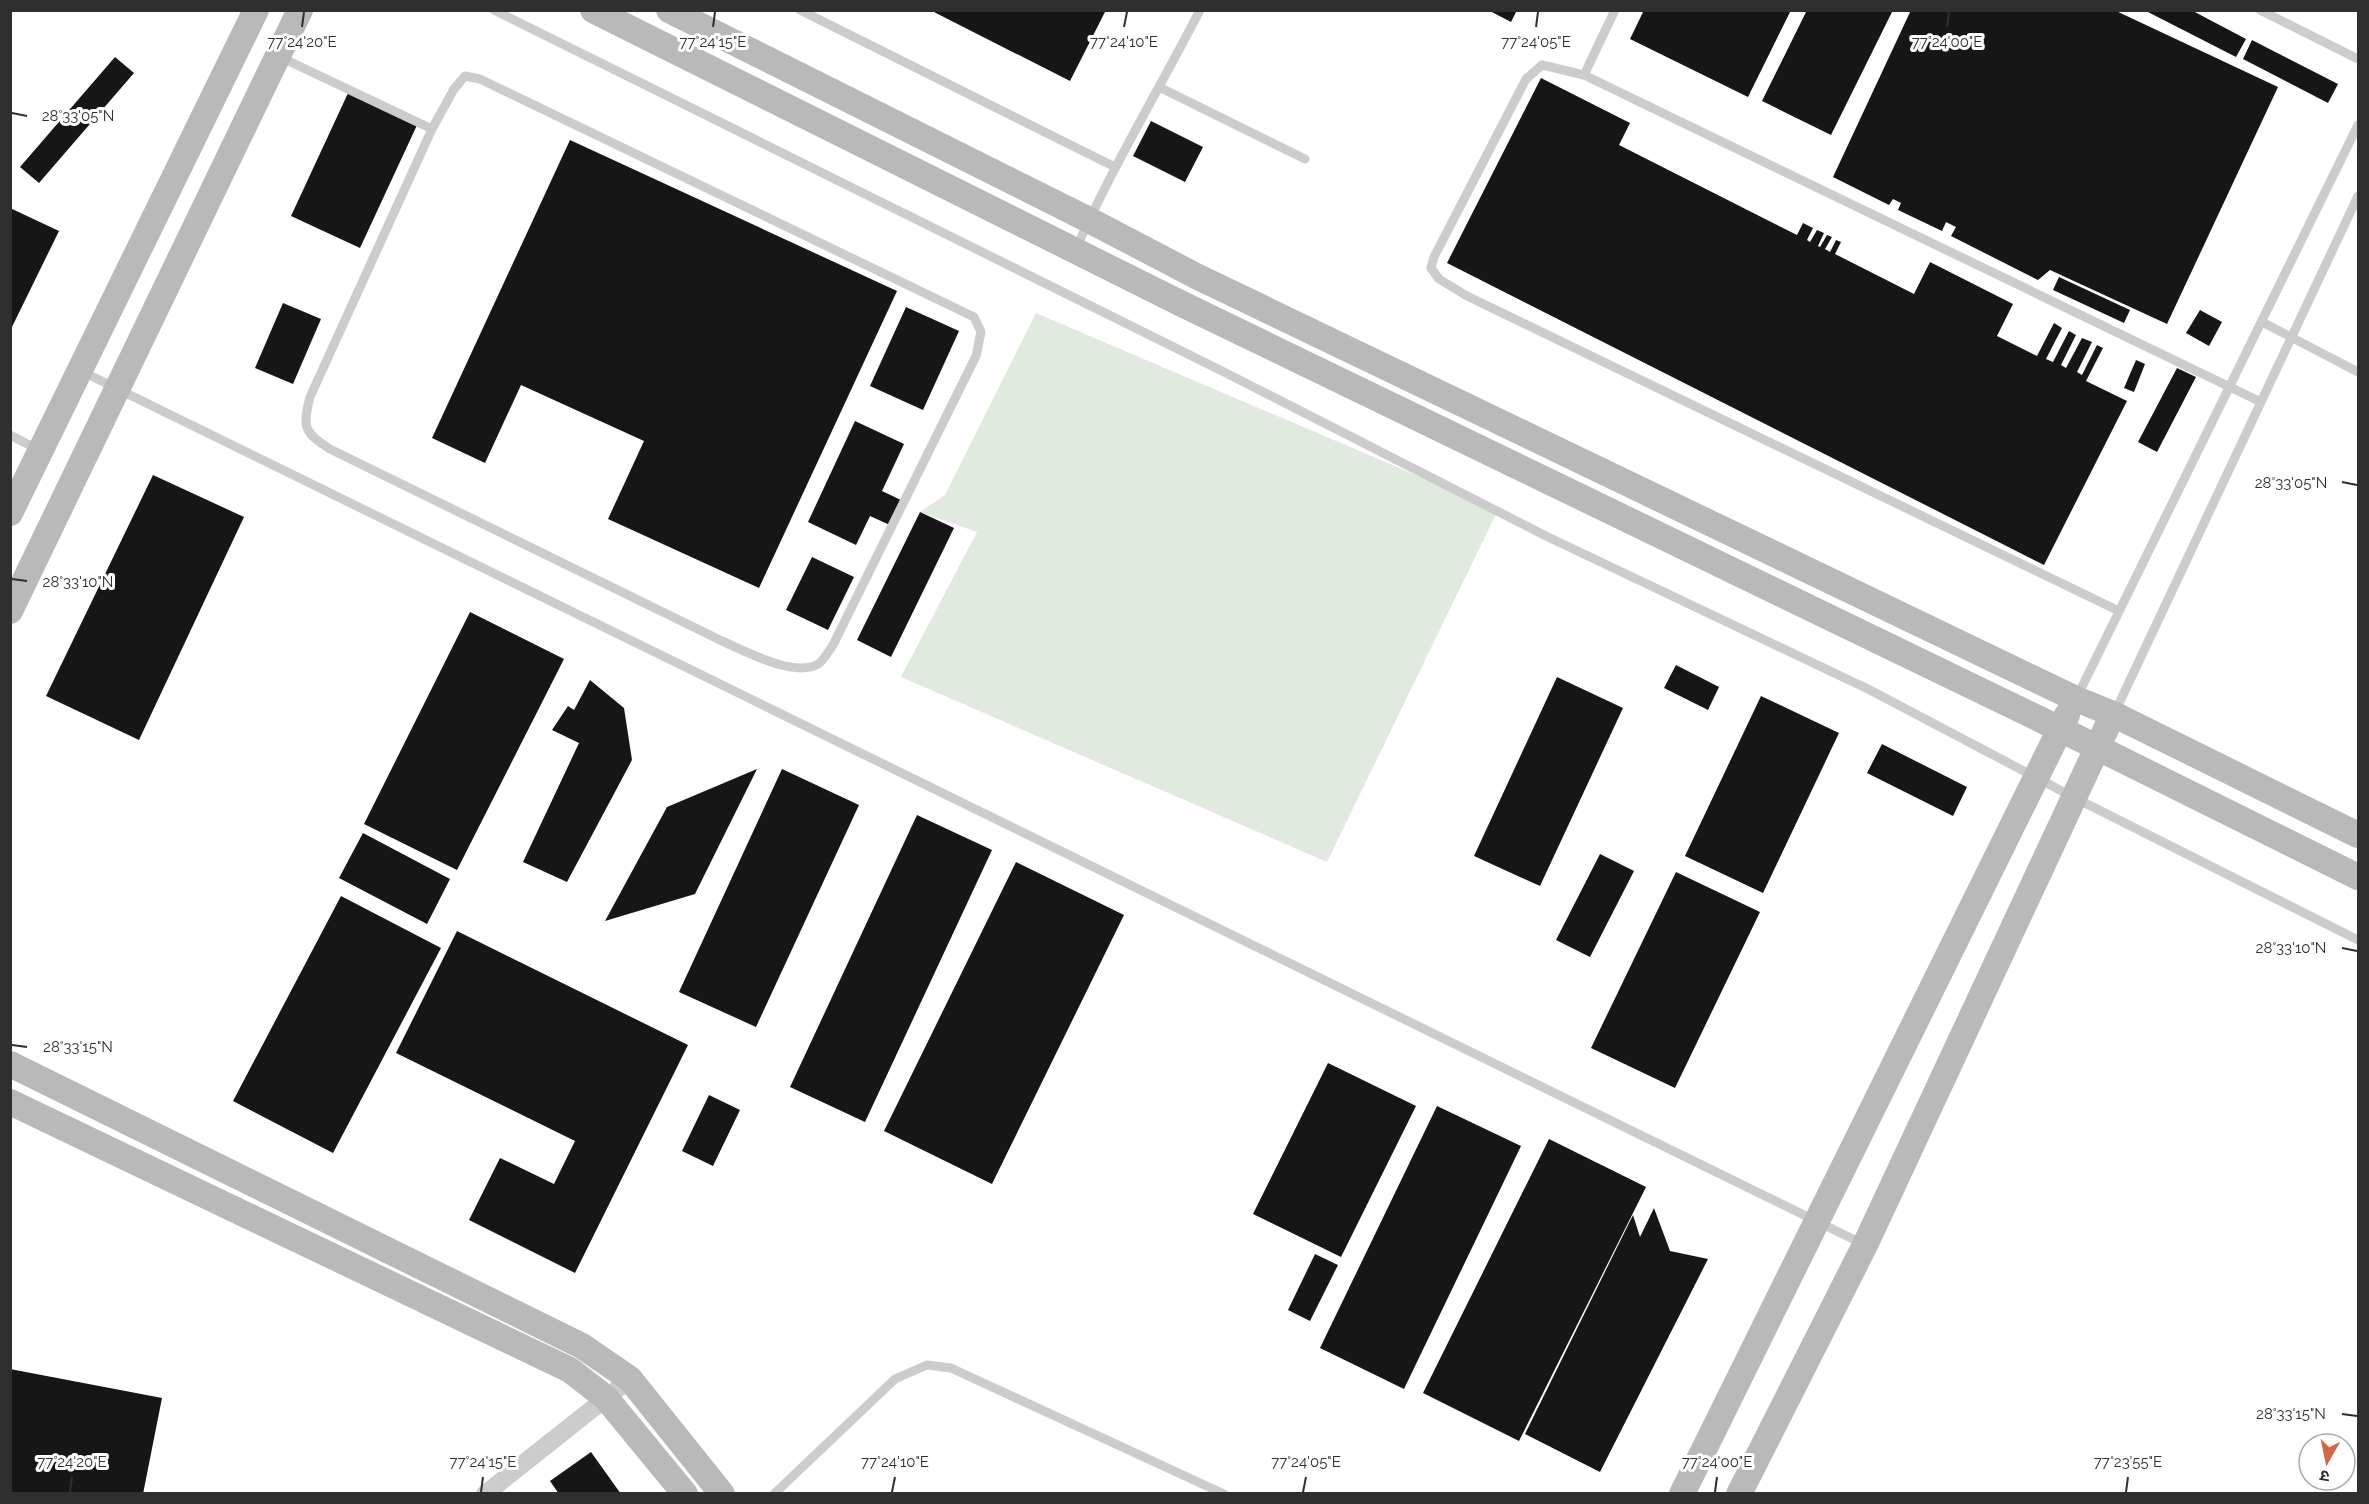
<svg xmlns="http://www.w3.org/2000/svg" width="2369" height="1504" font-family="Raleway,'Noto Sans Devanagari',sans-serif">
<style>
.green{fill:#e1eade}
.building{fill:#161616}
.lines{fill:none;stroke-linecap:round;stroke-linejoin:round}
.lane{stroke:#ccc;stroke-width:9}
.street{stroke:#ccc;stroke-width:18}
.secondary{stroke:#b9b9b9;stroke-width:26}
.ticks{fill:none;stroke:#2f2f2f;stroke-width:2}
.ticks-label{font-size:15px;text-anchor:middle;fill:#2f2f2f;stroke:#fff;stroke-width:6;stroke-linejoin:round;paint-order:stroke}
</style>
<rect width="100%" height="100%" fill="#fff"/>
<path class="green" d="M1036,313l462,197 -171,352 -426,-185 76,-145 -57,-20 25,-17z"/>
<path class="building" d="M930,10h176l-36,71z
M1488,10h29l-6,12z
M1644,10h147l-43,87 -118,-58z
M1807,10h86l-62,125 -69,-34z
M1911,10h203l164,77 -111,237 -117,-54 -12,10 -87,-44 5,-9 -10,-5 -4,9 -44,-21 3,-7 -8,-4 -4,6 -56,-28z
M2144,10h47l55,29 -10,18z
M2252,40l86,44 -10,19 -85,-44z
M115,57l19,16 -95,110 -19,-16z
M1541,78l89,45 -11,22 178,90 6,-12 10,5 -6,12 3,2 7,-12 7,3 -6,13 2,1 7,-12 5,2 -7,12 5,3 6,-12 5,2 -6,12 79,40 16,-32 83,42 -16,32 40,20 17,-33 8,5 -16,31 7,3 16,-31 7,4 -15,30 5,3 16,-30 10,4 -15,30 5,3 15,-30 6,3 -17,33 41,20 -83,164 -597,-302z
M349,91l69,32 -58,125 -69,-32z
M1151,121l52,26 -18,35 -52,-26z
M570,140l327,151 -138,297 -151,-69 36,-78 -123,-56 -36,78 -53,-25z
M10,208l49,23 -49,100z
M2059,277l71,33 -6,13 -71,-33z
M283,303l38,16 -28,65 -38,-16z
M906,307l53,24 -36,79 -53,-24z
M2200,310l22,12 -13,24 -23,-13z
M2136,360l9,4 -11,28 -10,-4z
M2177,368l19,9 -39,75 -19,-10z
M855,421l49,23 -22,47 21,10 -11,25 -22,-10 -14,29 -48,-23z
M153,475l91,42 -105,223 -93,-44z
M920,512l34,16 -63,129 -34,-17z
M812,557l42,20 -26,53 -42,-20z
M470,612l94,47 -107,211 -93,-46z
M1676,665l43,22 -11,23 -44,-22z
M1557,677l66,31 -83,178 -66,-30z
M590,680l34,28 8,52 -65,122 -44,-20 56,-119 -27,-13 16,-24 6,4z
M1761,696l78,37 -76,160 -78,-37z
M1882,744l85,43 -14,29 -86,-43z
M757,769l-62,125 -90,27 62,-114z
M782,769l77,36 -103,222 -77,-35z
M917,815l75,35 -127,272 -75,-35z
M363,833l87,46 -23,45 -88,-46z
M1600,854l34,17 -44,86 -34,-17z
M1016,862l108,53 -132,269 -108,-53z
M1676,872l84,40 -85,176 -84,-40z
M341,896l100,52 -108,205 -100,-52z
M457,931l231,114 -113,228 -106,-53 31,-62 54,26 21,-43 -179,-88z
M1328,1063l88,43 -75,151 -88,-43z
M709,1095l31,15 -27,56 -31,-15z
M1437,1106l84,40 -117,243 -84,-41z
M1549,1139l97,48 -127,254 -96,-48z
M1654,1208l16,43 38,8 -108,213 -75,-38 108,-219 7,22z
M1315,1254l23,11 -28,56 -22,-11z
M10,1369l152,29 -19,96 -133,-1z
M591,1452l30,42h-62l-9,-13z"/>
<g class="lines">
<path class="lane" d="M494,10l732,363 320,163 322,153 207,109 283,142
M800,10l315,157
M2260,10l98,49
M280,57l152,72
M1584,75l31,-65
M465,76l15,3 494,238 7,15 -5,24 -143,289c-4,6 -10,16 -15,19 -24,14 -73,-13 -96,-23l-392,-192c-26,-17 -28,-21 -20,-52l122,-268 22,-40z
M1161,88l144,71
M1076,249c36,-82 83,-159 124,-239
M2262,322l96,50
M81,371l1782,873
M10,435l29,15
M2119,611l-652,-315 -28,-17 -8,-11 3,-11 92,-178 16,-14 42,10 677,327
M2077,697l281,-572
M2115,712l243,-516
M774,1494l121,-115 32,-14 24,3 273,126"/>
<path class="street" d="M485,1494l145,-115"/>
<path class="secondary" d="M593,10l587,293 880,426 298,148
M669,10l420,210 107,56 880,423 37,15 245,121
M10,513l246,-503
M10,611l290,-601
M10,1064l572,282 48,33 92,115
M10,1102l560,268 36,28 79,96
M1682,1494l385,-779
M1739,1494l126,-249 248,-531"/>
</g>
<path class="ticks" d="M302,27l2,-15M713,27l2,-15M1124,27l3,-15M1536,27l2,-15M1947,27l2,-15M12,113l15,3M2342,482l15,3M12,579l15,2M2342,948l15,3M12,1045l15,2M2342,1414l15,2M70,1492l2,-15M481,1492l2,-15M892,1492l3,-15M1303,1492l3,-15M1715,1492l2,-15M2126,1492l2,-15"/>
<g class="ticks-label">
<text x="302" y="47">77°24'20"E</text>
<text x="713" y="47">77°24'15"E</text>
<text x="1124" y="47">77°24'10"E</text>
<text x="1536" y="47">77°24'05"E</text>
<text x="1947" y="47">77°24'00"E</text>
<text x="78" y="121">28°33'05"N</text>
<text x="2291" y="488">28°33'05"N</text>
<text x="78" y="587">28°33'10"N</text>
<text x="2291" y="953">28°33'10"N</text>
<text x="78" y="1052">28°33'15"N</text>
<text x="2291" y="1419">28°33'15"N</text>
<text x="72" y="1467">77°24'20"E</text>
<text x="483" y="1467">77°24'15"E</text>
<text x="895" y="1467">77°24'10"E</text>
<text x="1306" y="1467">77°24'05"E</text>
<text x="1717" y="1467">77°24'00"E</text>
<text x="2128" y="1467">77°23'55"E</text>
</g>
<rect width="2369" height="1504" fill="none" stroke="#2f2f2f" stroke-width="24"/>
<g transform="translate(2327 1462) rotate(189)"><circle r="28" fill="#ffffff" stroke="#acacac" stroke-width="1.5"/>
<path d="M0-4.5L10 22L0 15L-10 22Z" fill="#d06847"/>
<text y="-9" font-size="16" font-weight="bold" text-anchor="middle" fill="#2f2f2f">उ</text>
</g>
</svg>
